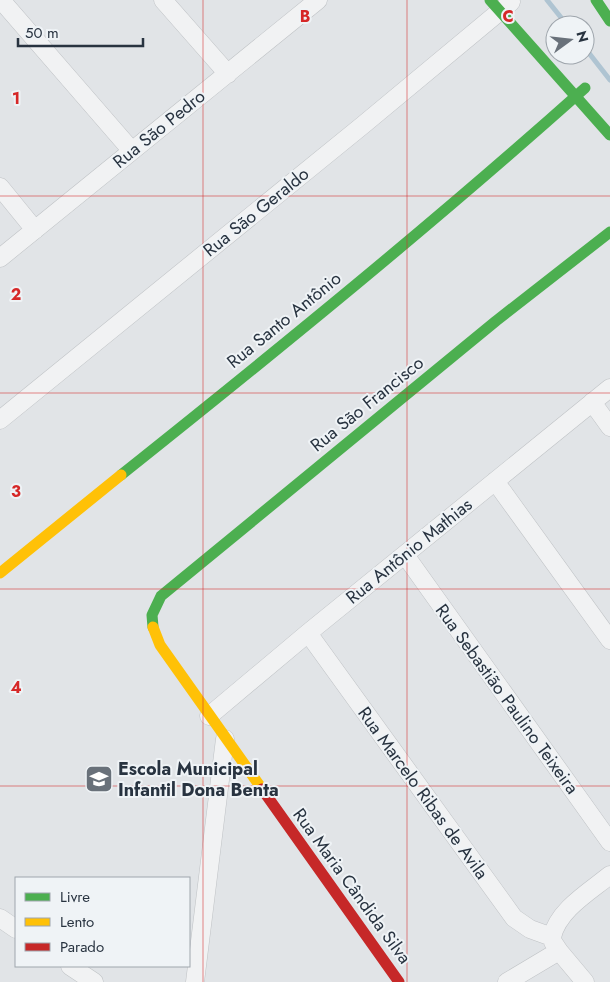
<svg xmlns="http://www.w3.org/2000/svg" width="610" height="982" font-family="Jost,sans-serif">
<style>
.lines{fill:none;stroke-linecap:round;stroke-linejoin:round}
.stream{stroke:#afc4d2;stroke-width:5}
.street-casing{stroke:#bfc2c5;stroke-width:19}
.street{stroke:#f1f2f3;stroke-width:18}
.fast{stroke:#4caf50;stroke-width:11}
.slow{stroke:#ffc107;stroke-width:11}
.jam{stroke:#c62828;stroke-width:11}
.grid{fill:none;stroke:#d62828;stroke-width:1;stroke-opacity:0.55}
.labels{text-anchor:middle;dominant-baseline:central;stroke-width:4;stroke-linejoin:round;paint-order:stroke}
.street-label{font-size:18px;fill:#283340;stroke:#eff3f6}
.poi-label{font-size:18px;font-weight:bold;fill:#283340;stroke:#eff3f6;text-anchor:start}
.grid-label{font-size:16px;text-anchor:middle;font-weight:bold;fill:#d62828;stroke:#eff3f6;stroke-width:4;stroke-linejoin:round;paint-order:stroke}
</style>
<rect width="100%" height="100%" fill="#e1e4e7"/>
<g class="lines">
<path class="stream" d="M547,0l20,25
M585,48l25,32"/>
<g class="street-casing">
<path id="street" d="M1,0l131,151
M163,0l65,74
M0,187l35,43
M0,258l318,-258
M592,402l18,25
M0,420l363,-295 148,-123
M495,481l115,159
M405,555l205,287
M308,633l206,285 16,11 22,8
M209,716l99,-83 302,-245
M0,918l16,11
M552,937c6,-27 37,-45 58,-62
M553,942l6,9 26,31
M70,966l24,16
M195,982l30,-243
M507,982l52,-31"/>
</g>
<use href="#street" class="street"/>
<path class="fast" d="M490,0l120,135
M596,0l14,21
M121,475c158,-126 314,-253 464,-387
M153,627l-1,-12 9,-19 335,-275 114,-89"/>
<path class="slow" d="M0,573l121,-98
M153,627l7,18 102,144"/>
<path class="jam" d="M262,789l137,193"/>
</g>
<path class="grid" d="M203,0v982M407,0v982M0,196h610M0,393h610M0,589h610M0,786h610"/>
<defs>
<g id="school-square" transform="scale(1.4375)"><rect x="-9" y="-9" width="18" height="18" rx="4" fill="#69717a" stroke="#eff3f6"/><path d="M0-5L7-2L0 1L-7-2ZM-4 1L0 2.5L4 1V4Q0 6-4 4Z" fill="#fff"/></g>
</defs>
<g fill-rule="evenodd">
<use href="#school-square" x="99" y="779"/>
</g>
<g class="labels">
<g class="street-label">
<text transform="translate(159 129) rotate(-39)">Rua São Pedro</text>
<text transform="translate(256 212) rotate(-39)">Rua São Geraldo</text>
<text transform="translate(284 320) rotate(-39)">Rua Santo Antônio</text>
<text transform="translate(367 404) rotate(-39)">Rua São Francisco</text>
<text transform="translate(409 551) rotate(-39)">Rua Antônio Mathias</text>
<text transform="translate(507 699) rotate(54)">Rua Sebastião Paulino Teixeira</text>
<text transform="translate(423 793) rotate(54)">Rua Marcelo Ribas de Avila</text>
<text transform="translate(352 886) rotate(54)">Rua Maria Cândida Silva</text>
</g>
<g class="poi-label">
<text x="118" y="769">Escola Municipal<tspan x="118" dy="21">Infantil Dona Benta</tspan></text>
</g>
</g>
<g class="grid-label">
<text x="305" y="22">B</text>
<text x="508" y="22">C</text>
<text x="16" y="104">1</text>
<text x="16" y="300">2</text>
<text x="16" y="497">3</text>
<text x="16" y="693">4</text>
</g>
<rect x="15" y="877" width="175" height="90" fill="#eff3f6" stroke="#9fa6ad"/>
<rect x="25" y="893" width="25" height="8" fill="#4caf50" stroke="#9fa6ad"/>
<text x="60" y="902" font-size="15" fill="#283340">Livre</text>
<rect x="25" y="918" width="25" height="8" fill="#ffc107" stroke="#9fa6ad"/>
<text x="60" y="927" font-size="15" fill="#283340">Lento</text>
<rect x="25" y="943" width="25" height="8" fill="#c62828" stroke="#9fa6ad"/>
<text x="60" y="952" font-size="15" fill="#283340">Parado</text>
<g transform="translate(570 40) rotate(75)"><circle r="24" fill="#eff3f6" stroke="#9fa6ad"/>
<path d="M0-4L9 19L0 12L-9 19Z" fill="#69717a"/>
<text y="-8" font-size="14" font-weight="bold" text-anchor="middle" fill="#283340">N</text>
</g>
<path d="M18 38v8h125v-8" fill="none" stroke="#283340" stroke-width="2.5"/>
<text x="25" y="38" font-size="15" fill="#283340" stroke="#eff3f6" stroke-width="4" paint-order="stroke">50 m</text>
</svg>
